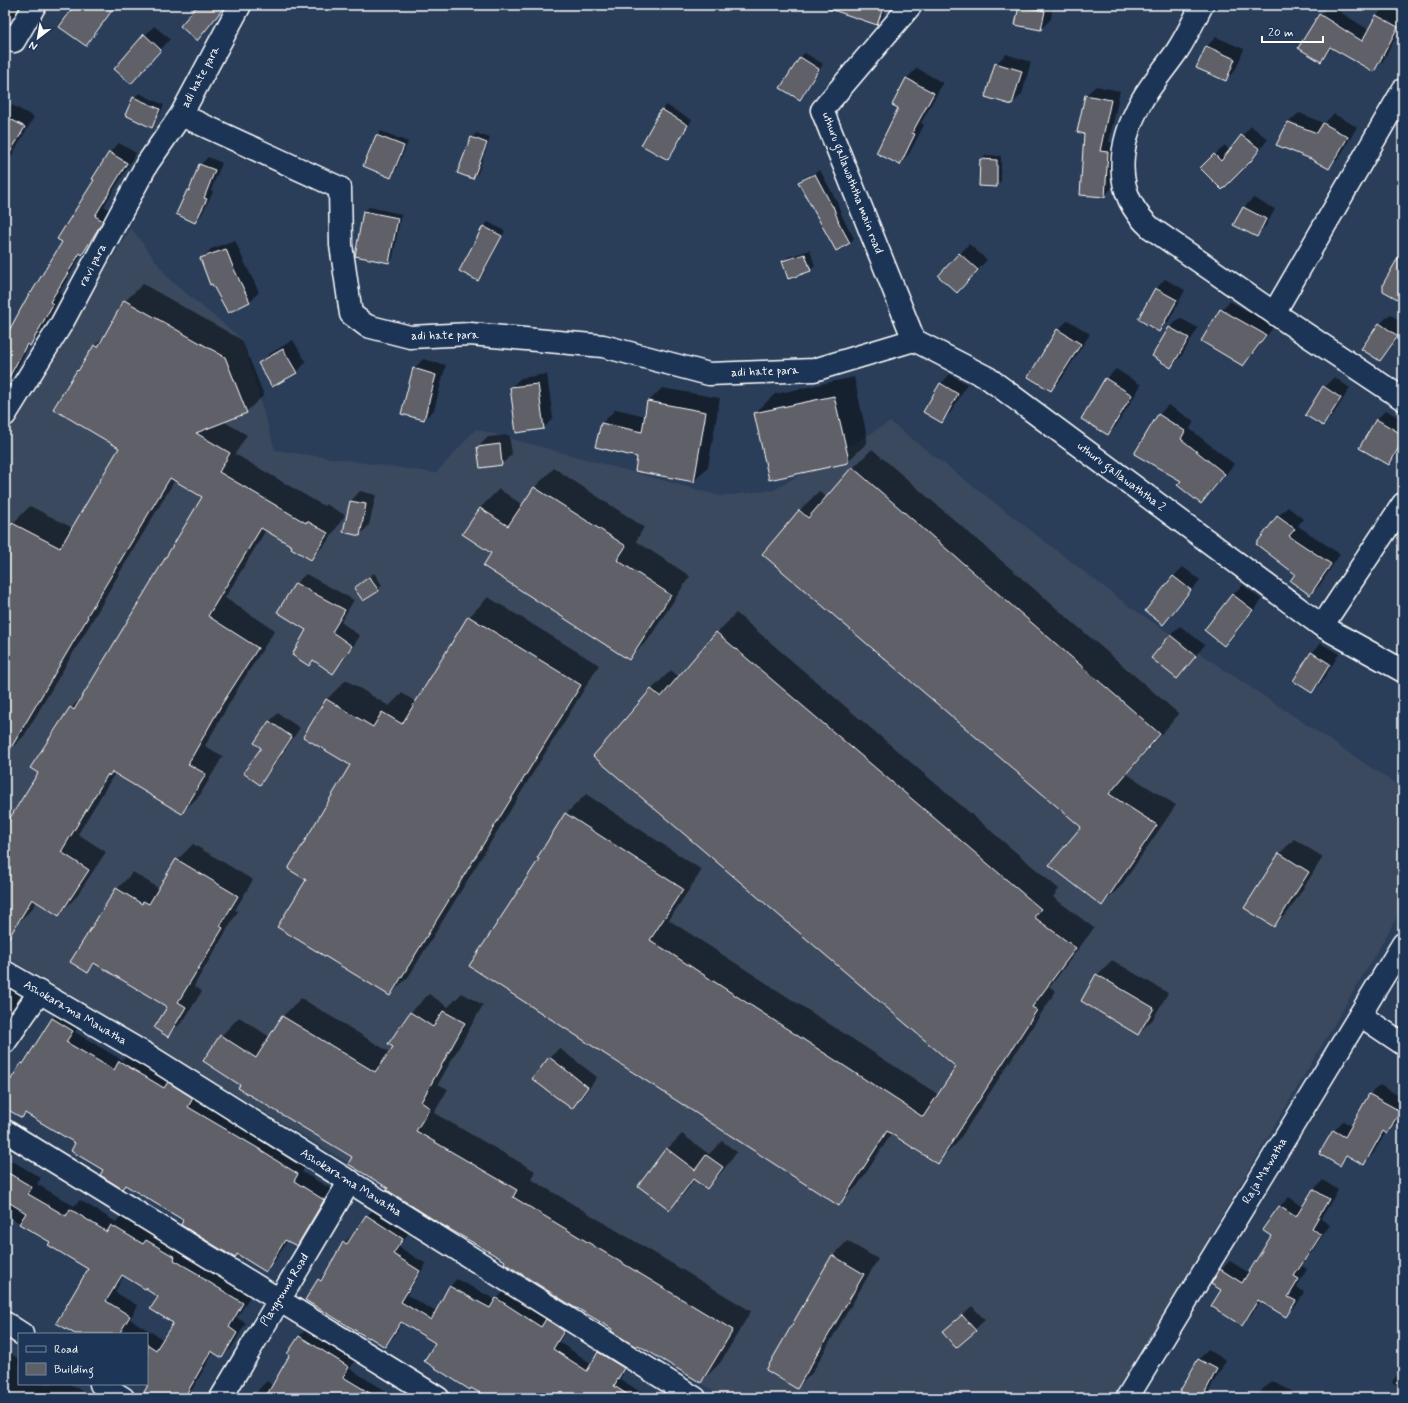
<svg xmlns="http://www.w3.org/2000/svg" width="1408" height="1403" font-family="Mynerve,sans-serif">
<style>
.built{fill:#3a485e}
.shadow{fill:#0007;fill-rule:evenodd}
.building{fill:#5e6068;stroke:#fff}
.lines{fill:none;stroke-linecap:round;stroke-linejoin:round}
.minor-casing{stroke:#fff;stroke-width:25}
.tertiary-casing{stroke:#fff;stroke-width:25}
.minor{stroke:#1d3557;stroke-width:22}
.tertiary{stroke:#1d3557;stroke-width:22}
.labels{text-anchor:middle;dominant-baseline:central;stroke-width:3;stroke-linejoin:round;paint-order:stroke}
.street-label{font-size:12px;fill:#fff;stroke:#1d3557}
</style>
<rect width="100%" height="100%" fill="#2a3e5a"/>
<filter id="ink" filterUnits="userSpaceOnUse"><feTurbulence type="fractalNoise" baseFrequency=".025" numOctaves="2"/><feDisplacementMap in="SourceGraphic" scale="8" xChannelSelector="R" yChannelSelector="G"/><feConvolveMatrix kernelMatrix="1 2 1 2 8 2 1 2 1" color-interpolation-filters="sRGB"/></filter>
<g filter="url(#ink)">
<path class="built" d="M131,228l40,53 71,58 33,111 161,23 40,-44 244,67 54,-6 116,-68 240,185 273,182v118l-288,491h-390l-386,-241 -334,-201v-524z"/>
<path class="shadow" d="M5,5h15l-5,9 -8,8 -2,-1z
M76,5h40l-30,40z
M833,5h53l-4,14 -5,5z
M1021,5h32l-2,14 -10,10 -22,-23z
M1329,5l40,25 7,-14 10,-10 17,9v9l-20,37 -9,9 -41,-23 -12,14 -1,-46z
M154,26l16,13 -30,34 5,-38z
M1216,37l28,12 -9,22 -10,9 -18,-34z
M805,53l18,11 -19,31 -4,4v-42z
M1006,54l25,8 -9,32 -10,10 -16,-40z
M917,68l26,15 -22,40 3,2 -15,29 -9,10 -1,-56 -6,-4 14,-26z
M1096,86l24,5 -11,51h8l-3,44 -10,10 -18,-101z
M139,93l25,12 -8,17 -4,4 -18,-28z
M12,105l22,12 -23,40 -6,5v-50z
M666,105l26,15 -20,34 -4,5 -6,-49z
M1299,113l25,10 10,-9 23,13 -18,31 -10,10 -18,-10 -34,-14 12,-22z
M1251,126l17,13 -8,11 -38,38 -20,-20 23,-23 5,6 12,-15z
M381,131l27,11 -13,30 -4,5 -14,-41z
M476,133l14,5 -12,35 -5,5 -1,-40z
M119,143l17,10 -6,11 -19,-12v2l18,11 -25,41 7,5 -20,33 -7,6 -25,43 3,1 -22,41 -10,9 -20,37 -5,6v-50l1,1 25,-46 4,-4 28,-46 46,-89z
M986,155l15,1v25l-5,5 -15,-26z
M208,157l14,6 -11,27 2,2 -11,22 -7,8 -18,-9 11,-22 3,-3 9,-23z
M820,170l17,32 6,16 11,20 -4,5 -51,-60 5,-5z
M1253,198l22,11 -9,17 -10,10 -12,-29z
M369,207l32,7 -8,44 -5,4 -24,-50z
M488,222l17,9 -22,44 -5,4 5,-52z
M235,240l7,17 17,35 -9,10 -49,-43 10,-10z
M969,244l18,16 -30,32 3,-38z
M810,250l5,16 -5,4 -26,-8 4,-5z
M1165,279l20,11 -16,31 -10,9 -3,-41z
M143,284l99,56 22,55 -18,17 -23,9 24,14 -12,19 89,52 2,-2 19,11 -17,26 -17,18 -18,-13 -27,-16 -41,68 50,32 -35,55 -35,61 18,10 -23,39 -18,18 -67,-40 -37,61 28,18 -30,45 -17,18 -22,-14 -5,8 -18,18 -9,-6v-93l34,-56 32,-64 15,-15 118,-197 -29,-16 -71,119h1l-81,137 -19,19v-216l7,-15 18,-18 43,22 48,-80 -66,-40 22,-38 6,-6 12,-19 12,-12 18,-32z
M1230,301l44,25 -22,30 -9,9 -22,-55z
M1390,314l13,9v8l-14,19 -9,10v-36z
M1180,318l18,10 -17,29 -10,9 -18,-11 17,-28z
M1068,320l22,14 -29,46 -10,10 7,-60z
M293,340l13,22 -9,10 -25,14 -13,-22 10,-10z
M423,359l23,6 -12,45 -10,9 -10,-50z
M1116,369l25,16 -24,40 -9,9 -2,-55z
M547,374l6,44 -9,10 -33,-41 10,-9z
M950,374l17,10 -16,28 -10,10v-38z
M854,377l13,59v7l-20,19 -92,-49 20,-19z
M1334,377l16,11 -17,27 -10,10 1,-38z
M662,388l58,10 -12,69 -14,14 -55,-25 -42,-9 5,-24 14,-14 30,7 2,-14z
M1168,405l26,16 -4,8 44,35 -23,29 -10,10 -19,-22 -23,-66z
M1386,410l17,10v26l-5,8 -9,9 -13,-43z
M509,435l3,19 -10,10 -24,-17 10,-10z
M872,449l307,265 -52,60 49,31 -55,81 -19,19 -19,-78 -320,-273 37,-44 19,-19 8,7 26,-30z
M554,468l90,59 -8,14 54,35 -42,64 -19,19 -137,-107 -12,-44 19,-19 24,16 12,-18z
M360,491l16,4 -7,30 -9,10 -16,-4 7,-30z
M1288,507l15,12 -5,7 42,28 -20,31 -10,9 -13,-21 -40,-30 21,-27z
M1183,567l17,13 -28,34 -10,10 -16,-13 28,-35z
M374,573l8,12 -4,5 -23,-2z
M306,574l48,26 -13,22 19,14 -18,27 -10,9 -18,-13 -5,5 -1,-34 -29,-18 17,-29z
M1243,585l19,15 -28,35 -10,10 -19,-15 28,-36z
M488,597l111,68 -190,311 -19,19 -83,-115 44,-115 -24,-66 19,-19 43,26 13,-13 14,9 53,-85z
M736,613l323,276 -6,8 41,31 -44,59 6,4 -99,152 -20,20 -45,-30 -34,52 -19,19 -299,-345 26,-45 20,-20 116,76 -33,50 270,175 18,-29 -362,-310 57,-67 19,-19 8,7 38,-44z
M1180,626l25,19 -28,32 -7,-42z
M1321,643l18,11 -17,28 -10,10v-39z
M278,713l22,15 -32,47 -8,8 2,-35 -7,-5 15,-22z
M1294,839l29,18 -34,54 -15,15 6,-73z
M193,844l60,36 -18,30 3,1 -44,75 8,5 -18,29 -16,16v-29l-72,-44 -8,9 29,-83 16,-17 25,16 19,-28z
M1112,960l56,33 -15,26 -15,15 -41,-59z
M5,971l22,14 -22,35z
M462,993l21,12 -45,79 10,5 -14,24 101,58 -4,8 220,132 -31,52 -19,19 -88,-53 -224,-141 -35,-31 -113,-72 -20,-49 18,-19 31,20 13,-21 18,-18 90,55 4,-6 -6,-4 22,-31 18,-18 19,13z
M62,1009l20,13 -7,10 47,28 7,-7 178,111 -5,8 31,18 -27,46 -10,9 -8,-5 -13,21 -9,9 -28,-17 -3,4 -50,-37 -81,-51 -27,-26 -51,-31 -4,5 -17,-10v-16l17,-28 7,-6 24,-39z
M559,1048l38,29 -15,21 -10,9 -22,-49z
M1380,1085l23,13v13l-7,12 -10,9 -13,22 -9,10 -15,-9 -10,10 -5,-34 9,-10 9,5 18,-32z
M682,1134l27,20 13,-13 15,11 -16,21 -14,15 -12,-9 -11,15 -14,14 -31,-22 28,-37z
M11,1160l30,18 -4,6 37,22 6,-6 36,22 5,-6 31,19 4,-4 96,62 -15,25 9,5 -14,24 -10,10 -8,-5 -27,46h-46l8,-12 -3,-2 1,-50h-70l13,-65 -39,-28 -42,-24 -4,6v-57zM124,1275l35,21 15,27 -10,17 -34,-21 8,-13 -23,-14z
M1323,1180l15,10 -17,29 9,6 -28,41 5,3 -10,18 7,5 -8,14 -10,9 -25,-15 -10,15 -9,9 -20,-34 -1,-20 9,-9 19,12 23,-38 -8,-5 16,-24 9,-9 14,10 10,-17z
M374,1209l35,23 -10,15 27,17 -19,31 29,17 14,-26 7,-7 39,21 7,-8 44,28 6,-7 17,11 -11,18 33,22 7,-11 7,-7 24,15 -10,18 30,19h-160l-54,-56 -33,-20 -11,17 -7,7 -66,-66 7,-7 18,-30 7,-7 2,1 14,-21z
M847,1241l31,18 -66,114 -15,15 36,-132z
M972,1306l13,14 -29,27 -13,-15z
M307,1329l49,30 -6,10 41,25 -2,4h-135l5,-9 8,-8 6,5 18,-31 -3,-1 11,-18z
M5,1350l14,9v25h51l17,10 -2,4h-65l-9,-5 -3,5h-3z
M1208,1350l18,10 -17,31 -7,7h-8l4,-38z
M1403,1367v22l-11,-7z
M1271,1381l33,16 -1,1h-45l4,-8z"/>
<path class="building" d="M75,5h41l-30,41 -27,-19z
M198,5h28l-29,36 -17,-15z
M828,5h56l-7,20 -50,-17z
M1019,6l26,5 -4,19 -26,-5z
M1319,14l43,27 14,-26 22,12 -24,45 -44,-25 -9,15 -23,-14z
M144,34l17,16 -30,34 -17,-15z
M1206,46l29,13 -9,22 -30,-13z
M800,57l19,12 -19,31 -20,-12z
M995,63l27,8 -10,34 -27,-8z
M906,78l28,15 -22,40 3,1 -15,31 -24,-12 22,-45 -6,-3z
M1085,95l26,5 -11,51 8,1 -3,45 -25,-2 4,-61 -7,-2z
M133,97l27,12 -8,19 -27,-13z
M661,109l27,16 -20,35 -27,-15z
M5,116l20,11 -20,34z
M1288,122l29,11 6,-10 25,14 -19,32 -18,-10 -35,-14z
M376,135l28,11 -13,32 -28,-12z
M1241,135l19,14 -9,12 -29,29 -22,-22 14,-14 7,7z
M471,137l16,6 -14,36 -16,-6z
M109,152l18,11 -32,53 8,5 -21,34 -2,-2 -30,49 3,2 -23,42 -3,-2 -22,41v-47l25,-46 1,1 31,-51 -5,-3 37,-59 -2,-1z
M980,159l17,1v27l-18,-1z
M199,164l16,6 -11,28 3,1 -12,24 -19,-9 11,-24 2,1z
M815,174l17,32h1l6,17 11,20 -14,8 -38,-69z
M1243,207l23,12 -9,18 -24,-12z
M363,211l35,7 -9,45 -34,-7z
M483,226l19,10 -24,45 -19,-10z
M226,249l7,18 17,35 -22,11 -16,-29 -2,1 -10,-27z
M1403,249v53l-20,-11v-7z
M959,253l19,17 -21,23 -19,-17z
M805,254l6,17 -23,8 -6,-18z
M1155,288l22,12 -18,32 -21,-13z
M124,300l101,57 22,56 -51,20 34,20 -11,19 87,51 1,-2 21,12 -17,27 -20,-12 1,-2 -31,-18 -53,88 50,32 -36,56 -34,60 18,10 -24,40 -70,-42 -3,4 -1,-2 -47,78 28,18 -30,46 -27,-17 -27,45v-118l33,-53 -8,-5 40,-61 4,3 128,-213 -32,-19 -83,138 1,1 -83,141v-222l7,-13 48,25 59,-100 -66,-39 24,-39 1,1 16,-26 4,2z
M1220,309l46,26 -23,31 -42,-25z
M1379,323l19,13 -18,25 -19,-12z
M1169,327l20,11 -18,30 -19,-12z
M1057,329l24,15 -30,47 -23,-14z
M283,349l14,24 -25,14 -14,-24z
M413,368l23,7 -12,45 -23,-6z
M1105,378l27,17 -24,40 -27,-16z
M940,383l18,11 -16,29 -19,-11z
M538,384l6,45 -28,4 -6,-46z
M1323,386l18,12 -18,28 -18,-11z
M834,396l14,60v7l-79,17 -15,-67z
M647,401l59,11 -12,70 -59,-11 2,-14 -42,-10 6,-24 41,9z
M1158,414l27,17 -4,8 44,35 -24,30 -24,-19 4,-4 -47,-27z
M1376,419l27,16v5l-14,25 -30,-17z
M500,444l2,21 -22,3 -3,-21z
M852,467l308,267 -51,60 48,31 -55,81 -53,-41 32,-38 -319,-273 37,-44 9,8z
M534,487l92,59 -9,14 54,35 -42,65 -146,-94 8,-13 -29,-19 18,-26 28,18z
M350,501l16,3 -6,32 -17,-4z
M1277,516l18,13 -6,7 42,28 -21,31 -20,-14 5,-7 -39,-30z
M1173,576l18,14 -28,35 -18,-14z
M369,577l10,14 -16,10 -9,-13z
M295,583l50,27 -13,22 20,14 -19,28 -20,-14 -4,6 -17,-11 14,-25 -29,-18z
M1232,594l21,16 -29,36 -20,-16z
M468,616l113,69 -191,311 -113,-69 29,-47 -18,-11 62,-104 -47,-28 23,-38 47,28 9,-15 20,12z
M716,632l325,277 -7,8 42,31 -44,59 5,3 -99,154 -51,-33 -48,75 -370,-240 70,-107 -2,-1 28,-45 118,76 -33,51 273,177 33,-50 -363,-311 58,-67 10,8z
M1170,635l26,21 -19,23 -26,-21z
M1311,652l19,12 -18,29 -19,-12z
M269,721l23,16 -32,48 -17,-12 18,-25 -7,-5z
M1279,853l30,19 -35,55 -30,-19z
M176,859l62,37 -18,30 3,2 -45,74 8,5 -18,30 -14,-9 13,-21 -73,-44 -6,10 -18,-11 46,-74 26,16 1,-3 6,3z
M1096,974l58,34 -16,27 -57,-34z
M443,1011l22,12 -44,79 9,6 -14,23 101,59 -4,7 220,133 -32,53 -63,-38 -2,2 -25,-16 1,-2 -35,-21v1l-73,-46 1,-2 -66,-38 -52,-33 1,-2 -40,-24 4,-7 -114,-69 2,-3 -37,-24 17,-26 36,23 26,-42 93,56 18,-25 -5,-3 22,-32 23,15z
M52,1018l21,13 -7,11 48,28 5,-9 45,27 4,-6 25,16 -5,9 73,43v1l37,23 -4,7 30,19 -27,46 -12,-6 -19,32 -29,-18 -2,4 -54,-33 2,-5 -58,-35 -3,4 -22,-14 3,-5 -32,-19 4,-8 -50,-30 -3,5 -17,-10v-19l16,-26 2,1z
M549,1057l39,30 -16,22 -40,-30z
M1369,1094l31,17 -13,23 -4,-3 -19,34 -18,-10 -6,11 -21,-12 14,-24 12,7z
M666,1148l29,22 11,-15 17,12 -16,22 -14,-10 -23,31 -32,-24z
M5,1171l27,16 -4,7 38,22 4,-7 37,23 4,-7 32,19 3,-4 29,17 -1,3 26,15 -1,1 44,27 -14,24 8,6 -15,25 -11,-7 -27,47h-31l-9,-6 3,-5v-43l9,6 17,-27 -23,-14 8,-12 -11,-7v-3l-2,2 -23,-14 -16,26 24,15 -11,18h-44l-19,-11 32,-54 -40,-24 2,-3 -31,-18 7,-11 -21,-13z
M1313,1189l16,10 -17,29 9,7 -27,41 5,3 -11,18 8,4 -10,16 -28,-17 -16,26 -31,-20 10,-16 -10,-6 9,-15 22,14 29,-47 -9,-6 17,-24 17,11z
M366,1215l37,24 -10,15 27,17 -19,31 30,18 18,-34 41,22 6,-10 45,29 5,-8 18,12 -11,18 34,22 11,-19 26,16 -10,18 19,12h-144l-18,-10 -1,2 -46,-29 11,-18 -34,-21 -16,25 -16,-10 -1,1 -63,-38 13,-21 3,2 22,-39 4,2z
M832,1255l32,19 -67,115 -31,-19z
M962,1315l14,16 -20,17 -14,-16z
M299,1336l50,31 -6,10 35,21h-113l24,-42 -2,-2z
M1198,1359l19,10 -15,29h-10l-12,-7z"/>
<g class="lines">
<g class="minor-casing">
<path id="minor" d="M240,5l-59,110 159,73 1,57 10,69 16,12 43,11 60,-3 133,12 106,28 105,-4 100,-30
M911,5l-89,105 92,230
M1202,5c-8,15 -15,31 -25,46 -11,16 -25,32 -35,49 -24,43 -31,93 9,128l123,85
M5,35l9,6 21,-36
M1403,90l-129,223 129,86
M914,340l74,38 334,248 81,-122
M5,415l57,-92 85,-159 34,-49
M1322,626l81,45
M1360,1015l43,29
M5,1042l34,-49
M5,1131l433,267
M5,1323l17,11
M101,1384l22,14
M221,1398l129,-217"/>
</g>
<g class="tertiary-casing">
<path id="tertiary" d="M5,972l144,84 546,342
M1127,1398l276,-454"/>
</g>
<use href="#minor" class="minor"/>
<use href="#tertiary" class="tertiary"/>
</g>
</g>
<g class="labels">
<g class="street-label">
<text transform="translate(201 77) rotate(-62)">adi hate para</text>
<text transform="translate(852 183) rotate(69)">uthuru gallawaththa main road</text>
<text transform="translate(93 265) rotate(-62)">ravi para</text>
<text transform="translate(445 336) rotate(-1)">adi hate para</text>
<text transform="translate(765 372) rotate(-2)">adi hate para</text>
<text transform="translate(1121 477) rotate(37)">uthuru gallawaththa 2</text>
<text transform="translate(75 1013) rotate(30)">Ashokarama Mawatha</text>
<text transform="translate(1265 1171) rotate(-59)">Raja Mawatha</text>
<text transform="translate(351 1183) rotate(32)">Ashokarama Mawatha</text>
<text transform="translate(285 1290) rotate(-59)">Playground Road</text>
</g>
</g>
<rect width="1408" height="1403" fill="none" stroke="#1d3557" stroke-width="20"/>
<rect x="10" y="10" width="1388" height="1383" fill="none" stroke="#fff" stroke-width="1.5" filter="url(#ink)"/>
<rect x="18" y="1333" width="130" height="52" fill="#1d3557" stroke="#77869a"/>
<rect x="26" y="1346" width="20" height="6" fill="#1d3557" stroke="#77869a"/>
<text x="54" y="1353" font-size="12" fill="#ffffff">Road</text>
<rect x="26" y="1363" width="20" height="12" fill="#5e6068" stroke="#77869a"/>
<text x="54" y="1373" font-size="12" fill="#ffffff">Building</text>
<g transform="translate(38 38) rotate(211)" stroke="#1d3557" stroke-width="3" paint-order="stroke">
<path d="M0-3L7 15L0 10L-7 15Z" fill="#ffffff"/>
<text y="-6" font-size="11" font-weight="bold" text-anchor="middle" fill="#ffffff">N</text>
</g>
<path d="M1262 36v6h61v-6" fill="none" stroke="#ffffff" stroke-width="2"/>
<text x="1268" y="36" font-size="12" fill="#ffffff" stroke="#1d3557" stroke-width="3" paint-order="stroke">20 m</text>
</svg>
